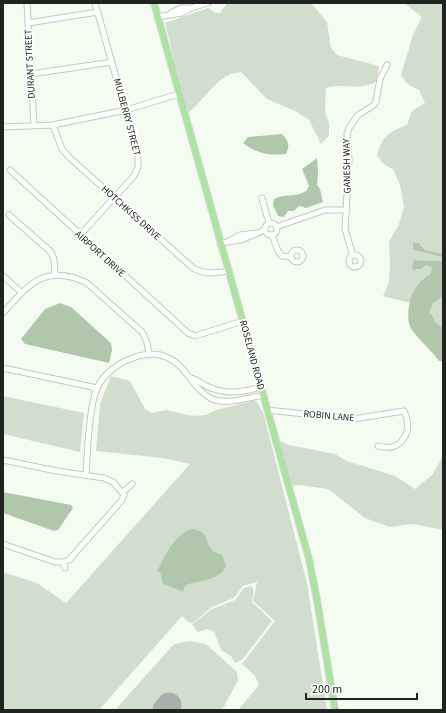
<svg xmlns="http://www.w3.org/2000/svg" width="446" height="713" font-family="'Source Sans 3',sans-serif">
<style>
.green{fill:#d1decd}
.water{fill:#b1c7ac}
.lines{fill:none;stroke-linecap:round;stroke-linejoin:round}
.runway{stroke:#abb1aa;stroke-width:25}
.minor-casing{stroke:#c1c9bf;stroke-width:7}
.major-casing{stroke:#d7d7d7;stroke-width:8}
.minor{stroke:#fff;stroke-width:5}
.major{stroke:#aee2a2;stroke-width:6}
.labels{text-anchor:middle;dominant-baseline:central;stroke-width:4;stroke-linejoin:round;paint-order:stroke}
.street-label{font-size:10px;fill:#202320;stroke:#fff}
</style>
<rect width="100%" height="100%" fill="#f4fcf2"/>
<path class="green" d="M227,3h84l16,19 4,26 6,7 42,11 -2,15c-17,11 -32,1 -51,7l-1,24 4,11v13l-8,8 -12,-24 -14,-9 -28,-12 -26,-27c-3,1 -9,1 -12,3 -13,5 -29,29 -42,39l-22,-91 43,-15 8,5h4z
M404,3h39v251l-18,-4 -4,-6 -4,7 26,6v4l-29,-1 1,10 6,-1 5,-4 6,3 -2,7c-13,3 -16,17 -20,28l-27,-7 6,-14 1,-18 -1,-22 10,-18 5,-17 -4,-22 -7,-16 -10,-5 -6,-9c6,-20 12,-23 30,-30l5,-14 13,-8 -6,-13 -12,-6 -6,-9 12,-40 9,-18z
M441,296h2v32l-10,-5c-4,-14 -3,-18 8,-27z
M111,376l19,5 15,28 7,4 14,-3 27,6 13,-1 10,-5 40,-10 7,12 44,171 20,127h-89l21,-25 -4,-9 -13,-12 33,-43 -22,-20 4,-19 -14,4 -9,12 -22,9 -18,15 -4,1 -8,-7 -83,94h-96v-138l34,11 29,20 124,-139 -28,-6 -66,-7 4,-47z
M3,396l81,17 -4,39 -77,-18z
M277,440l12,5 46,9 12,7 48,15 20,13 17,-14 11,-19v74l-30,-6 -24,3 -24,-9 -37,-29 -30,-4 -8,2z
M251,586l3,4 -2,12 20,19 -30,39 -7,3 -4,-7 -10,-6 -7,-18 -6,-3 -11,3 -5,-8 20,-15 23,-9 9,-12z
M189,641l17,3 31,28 1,8 -16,30h-47v-2l-9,-8 -9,10h-42l59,-66z"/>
<path class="water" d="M282,134c7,7 8,12 4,20 -16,2 -31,-1 -43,-11l5,-6z
M317,158l1,16 -1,11 3,4 3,13 -17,6 -7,-2 -5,5h-6l-4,6 -6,-1 -5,-11 1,-6c11,-6 22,-1 32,-8l3,-5 -7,-17z
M413,243h6l6,7 18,4v3l-26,-6 -4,-2z
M414,260l29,1v35l-10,7 -3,9 6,11 7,5v33h-4c-8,-11 -19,-20 -27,-31 -10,-14 1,-51 18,-55l2,-7 -6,-3 -5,4 -8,1 -1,-4z
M60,303l11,4 40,36 1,7 -3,13 -84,-19 -4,-5 24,-30z
M3,492l68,13 2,3 -15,22 -4,1 -51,-18z
M193,529c17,3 11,12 19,21 3,3 6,3 10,5l4,11c-6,15 -27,14 -40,19l-3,6c-7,0 -13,-6 -20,-7l-3,-12h-3c7,-15 18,-40 36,-43z"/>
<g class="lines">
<path class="runway" d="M165,710l4,-5"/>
<g class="minor-casing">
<path id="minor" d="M27,3l7,122
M171,13l10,-5h9
M157,17l25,-4 9,-5 17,-5
M28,23l70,-11
M31,74l81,-12
M53,125l9,24 8,9 123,110c13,7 22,5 35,3
M3,127l50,-2 73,-15 53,-16
M10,170l178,163 7,3 48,-15
M262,198l7,25
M9,215l42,37 3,7 1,16
M265 229a6 6 0 1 1 12 0a6 6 0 1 1-12 0Z
M276,227l49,-17h22
M80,235l54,-59 4,-9v-12l-43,-152
M272,235l6,16 4,5 9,1
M229,241l11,-6 16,-2
M220,243l21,-3 24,-10
M291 256a6 6 0 1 1 12 0a6 6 0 1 1-12 0Z
M349 261a6 6 0 1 1 12 0a6 6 0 1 1-12 0Z
M353,256l-8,-27 4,-70 -2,-25 2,-6 9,-13 16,-10 2,-4 4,-22 7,-14
M3,276l18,16
M3,313c26,-29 43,-50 84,-30l55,49 5,10 2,13
M3,368l94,20
M191,378c8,2 14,9 23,11 14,5 32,3 46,-2
M267,410l86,9 51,-8c10,20 -2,42 -26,35
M3,460l54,11 47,7 9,4 11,13 -2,5 -53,60 -6,2h-8l-52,-18
M86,475c1,-21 3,-69 11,-87 6,-13 20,-24 33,-29 11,-5 25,-7 36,-2 21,8 26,32 46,42 14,6 36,-1 51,-4
M123,492l9,-8
M63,562l2,6"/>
</g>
<g class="major-casing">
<path id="major" d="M154,3l155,556 8,41 18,110"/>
</g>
<use href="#minor" class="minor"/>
<use href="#major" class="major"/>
</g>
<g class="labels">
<g class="street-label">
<text transform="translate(30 64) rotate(-93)">DURANT STREET</text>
<text transform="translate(127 117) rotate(75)">MULBERRY STREET</text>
<text transform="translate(347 166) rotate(-91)">GANESH WAY</text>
<text transform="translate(131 213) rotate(42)">HOTCHKISS DRIVE</text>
<text transform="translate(100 254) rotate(42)">AIRPORT DRIVE</text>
<text transform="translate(252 355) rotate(75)">ROSELAND ROAD</text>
<text transform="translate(329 416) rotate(5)">ROBIN LANE</text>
</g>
</g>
<rect width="446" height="713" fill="none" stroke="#202320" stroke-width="8"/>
<path d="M306 693v6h111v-6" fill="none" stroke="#202320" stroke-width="2"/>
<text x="312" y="693" font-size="12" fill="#202320" stroke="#ffffff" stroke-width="3" paint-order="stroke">200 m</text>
</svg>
